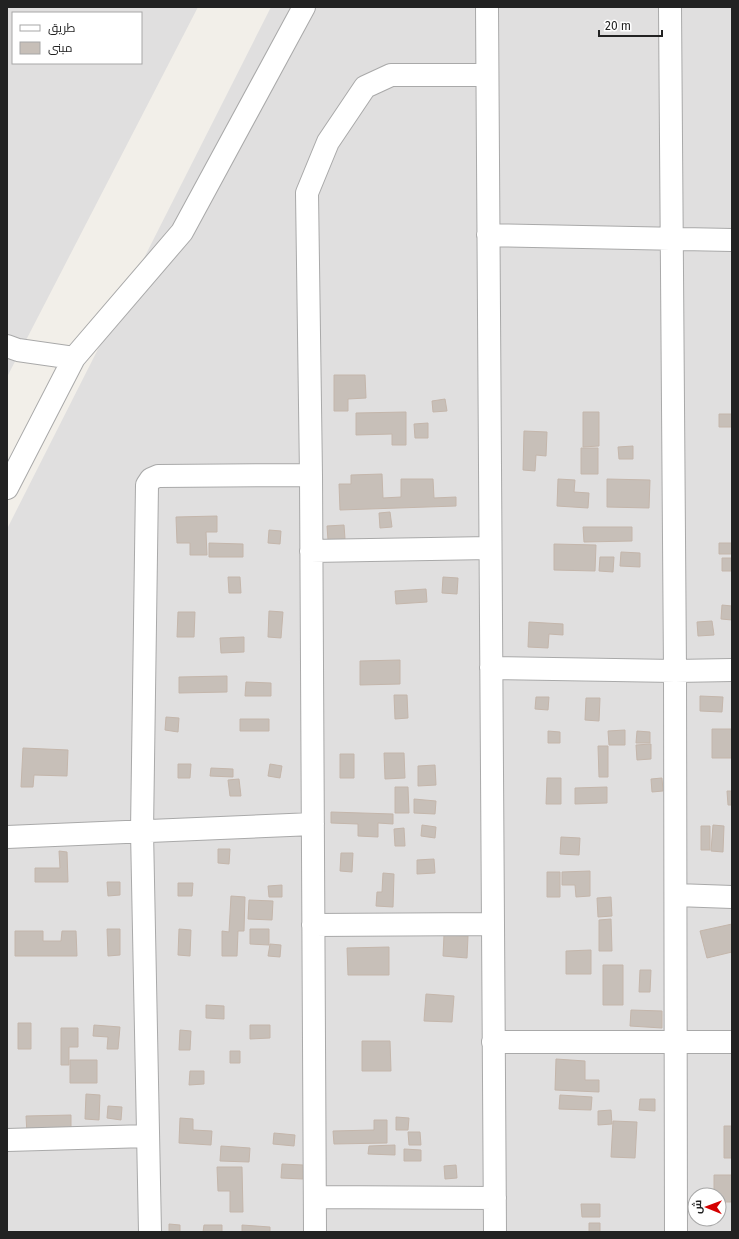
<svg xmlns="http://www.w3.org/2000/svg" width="739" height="1239" font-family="'Fira Sans',Cairo,sans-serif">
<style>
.residential{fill:#e0dfdf;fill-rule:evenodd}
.building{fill:#c7bfb8;stroke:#c4b6ab}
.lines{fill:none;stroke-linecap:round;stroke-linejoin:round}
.minor-casing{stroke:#a9a9a9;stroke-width:24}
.minor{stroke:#fff;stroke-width:22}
</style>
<rect width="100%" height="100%" fill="#f2efe9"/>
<path class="residential" d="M7,7h191l-191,370zM13,13h128v50h-128z
M271,7h461v1225h-725v-703zM695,1195h24v24h-24z"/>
<path class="building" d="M334,375h31l1,23 -18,1v12h-14z
M445,399l2,12 -14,1 -1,-11z
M406,412v33h-14v-11l-36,1v-22z
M583,412h16v34l-16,1z
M719,414h13v13h-13z
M428,423v15h-13l-1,-14z
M524,431l23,1 -1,24 -10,-1 -1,16 -12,-1z
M633,446v13h-14l-1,-12z
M581,448h17v26h-17z
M382,474l1,24 18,-1v-18h32l1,19 22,-1v9l-116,4 -1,-26h12v-9z
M558,479l17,1 -1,12 15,1 -1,15 -31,-2z
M607,479l43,1 -1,28 -42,-1z
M390,512l2,15 -12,1 -1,-15z
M217,516v16h-11l1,23h-17v-12h-13l-1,-26z
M344,525l1,14 -17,1 -1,-14z
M583,527h49v14l-48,1z
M269,530l12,1 -1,13 -12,-1z
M209,543l34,1v13h-34z
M719,543h13v11h-13z
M554,544l42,1 -1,26 -41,-1z
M621,552l19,1v14l-20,-1z
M600,557h14l-1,15 -14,-1z
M722,558h10v13h-10z
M228,577h12l1,16h-12z
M443,577l15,1 -1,16 -15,-1z
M426,589l1,13 -31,2 -1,-13z
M722,605l10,1v14l-11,-1z
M269,611l14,1 -2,26 -13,-1z
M178,612h17l-1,25h-17z
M712,621l2,14 -16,1 -1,-14z
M529,622l34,2v11l-14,-1 -1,14 -20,-1z
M244,637v15l-23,1 -1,-15z
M400,660v24l-40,1v-24z
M227,676v16l-48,1v-16z
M246,682l25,1v13h-26z
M394,695h13l1,23 -13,1z
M700,696l23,1 -1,15 -22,-1z
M536,697h13l-1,13 -13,-1z
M586,698h14l-1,23 -14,-1z
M166,717l13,1 -1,14 -13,-2z
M240,719h29v12h-29z
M712,729h20v29h-20z
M625,730v15h-16l-1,-14z
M548,731l12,1v11h-12z
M637,731l13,1v11h-14z
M651,744v15l-14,1 -1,-15z
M598,746h10v31h-9z
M23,748l45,2 -1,26 -33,-1 -1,12h-12z
M384,753h20l1,25 -20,1z
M340,754h14v24h-14z
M178,764h13l-1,14h-12z
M270,764l12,2 -2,12 -12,-2z
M435,765l1,20 -18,1v-20z
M211,768l22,1v8l-23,-1z
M547,778h14v26h-15z
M662,778l1,13 -11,1 -1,-13z
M239,779l2,17h-11l-2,-16z
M395,787h13l1,26h-14z
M607,787v16l-32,1v-16z
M727,791h5v14h-4z
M414,799l22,2 -1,13 -21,-1z
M331,812l62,2v10l-15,-1v14l-20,-1v-12l-27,-1z
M422,825l14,2 -1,11 -14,-2z
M713,825l11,1 -1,26 -12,-1z
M701,826h9v24h-9z
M404,828l1,18h-10l-1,-17z
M561,837l19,1 -1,17 -19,-1z
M218,849h12l-1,15 -11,-1z
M59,851l8,1 1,30h-33v-14h25z
M341,853h12l-1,19 -12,-1z
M434,859l1,14 -18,1v-14z
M590,871v25l-14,1 -1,-12h-13v-13z
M547,872h13v25h-13z
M383,873l11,1 -1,33 -17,-1 1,-14h5z
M107,882h13v13l-12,1z
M178,883h15l-1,13h-14z
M282,885v12h-13l-1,-11z
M231,896l14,1 -1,34h-6l-1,25h-15v-25l7,1z
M611,897l1,19 -14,1 -1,-19z
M249,900l24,1 -1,19 -24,-1z
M611,919l1,32h-13v-31z
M732,924v28l-25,6 -7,-27z
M107,929h13v26l-12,1z
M179,929l12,1 -1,26 -12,-1z
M250,929h19v16l-19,-1z
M15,931h28v10h18l1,-10h14l1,25h-62z
M444,935l24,1 -1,22 -24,-2z
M270,944l11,1 -1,12 -12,-1z
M389,947v28h-41l-1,-27z
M591,950v24h-25v-23z
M603,965h20v40h-20z
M640,970h11l-1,22h-11z
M426,994l28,2 -2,26 -28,-1z
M206,1005l18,1v13l-18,-1z
M631,1010l31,1v17l-32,-2z
M18,1023h13v26h-13z
M94,1025l26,2 -2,22h-11l1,-12 -15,-1z
M250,1025h20v13l-20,1z
M61,1028h17v19h-9v18h-8z
M180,1030l11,1 -1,19h-11z
M362,1041h28l1,30h-29z
M230,1051h10v12h-10z
M556,1059l29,2v19h14v12l-44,-2z
M70,1060h27v23h-27z
M190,1071h14v13l-15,1z
M86,1094l14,1 -1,25 -14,-1z
M560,1095l32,2 -1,13 -32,-1z
M640,1099h15v12l-16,-1z
M108,1106l14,1 -1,13 -14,-2z
M611,1110l1,14 -14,1v-14z
M71,1115v18l-44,1 -1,-18z
M396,1117l13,1 -1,12h-12z
M180,1118l13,1v11l19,1 -1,14 -32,-2z
M374,1120h13v23l-53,1 -1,-13 41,-1z
M613,1121l24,1 -2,36 -24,-1z
M724,1126h8v32h-8z
M408,1132h12l1,13h-12z
M274,1133l21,2 -1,11 -21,-2z
M395,1145v10l-27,-1 1,-8z
M221,1146l29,2 -1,14 -29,-1z
M404,1149l17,1v11h-17z
M282,1164l21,1v14l-22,-1z
M456,1165l1,13 -12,1 -1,-13z
M217,1167h25l1,45h-13v-21h-12z
M714,1175h18v27h-13v-7h-5z
M581,1204h19v13h-18z
M589,1223h11v9h-11z
M169,1224l11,1v7h-11z
M204,1225h18v7h-19z
M242,1225l28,2v5h-28z"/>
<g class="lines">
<g class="minor-casing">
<path id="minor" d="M487,7l8,1225
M670,7l5,664 1,561
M488,235l244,5
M7,346l11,4 56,8
M7,488l67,-130 108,-126 122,-225
M311,551l179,-3
M491,668l184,3 57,-1
M7,837l306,-13
M676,895l56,2
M313,925l179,-1
M493,1042h239
M7,1140l141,-4
M315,1197l180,1
M150,1232l-8,-401 5,-346 4,-6 7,-3 153,-1
M315,1232l-4,-757 -4,-282 21,-51 37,-55 26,-12h96"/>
</g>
<use href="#minor" class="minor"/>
</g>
<rect width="739" height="1239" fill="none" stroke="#222222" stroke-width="16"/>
<rect x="12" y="12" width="130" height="52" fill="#ffffff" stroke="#a7a7a7"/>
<rect x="20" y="25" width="20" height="6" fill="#ffffff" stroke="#a7a7a7"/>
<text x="48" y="32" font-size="12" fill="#222222">طريق</text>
<rect x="20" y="42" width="20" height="12" fill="#c7bfb8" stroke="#a7a7a7"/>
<text x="48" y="52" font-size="12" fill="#222222">مبنى</text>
<g transform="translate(707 1207) rotate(271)"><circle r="19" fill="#ffffff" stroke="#a7a7a7"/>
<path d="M0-3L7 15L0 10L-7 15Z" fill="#d40000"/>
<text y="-6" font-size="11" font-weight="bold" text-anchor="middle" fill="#222222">ش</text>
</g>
<path d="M599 30v6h63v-6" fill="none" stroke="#222222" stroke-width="2"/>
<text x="605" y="30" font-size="12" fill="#222222" stroke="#ffffff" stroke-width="3" paint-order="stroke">20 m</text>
</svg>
